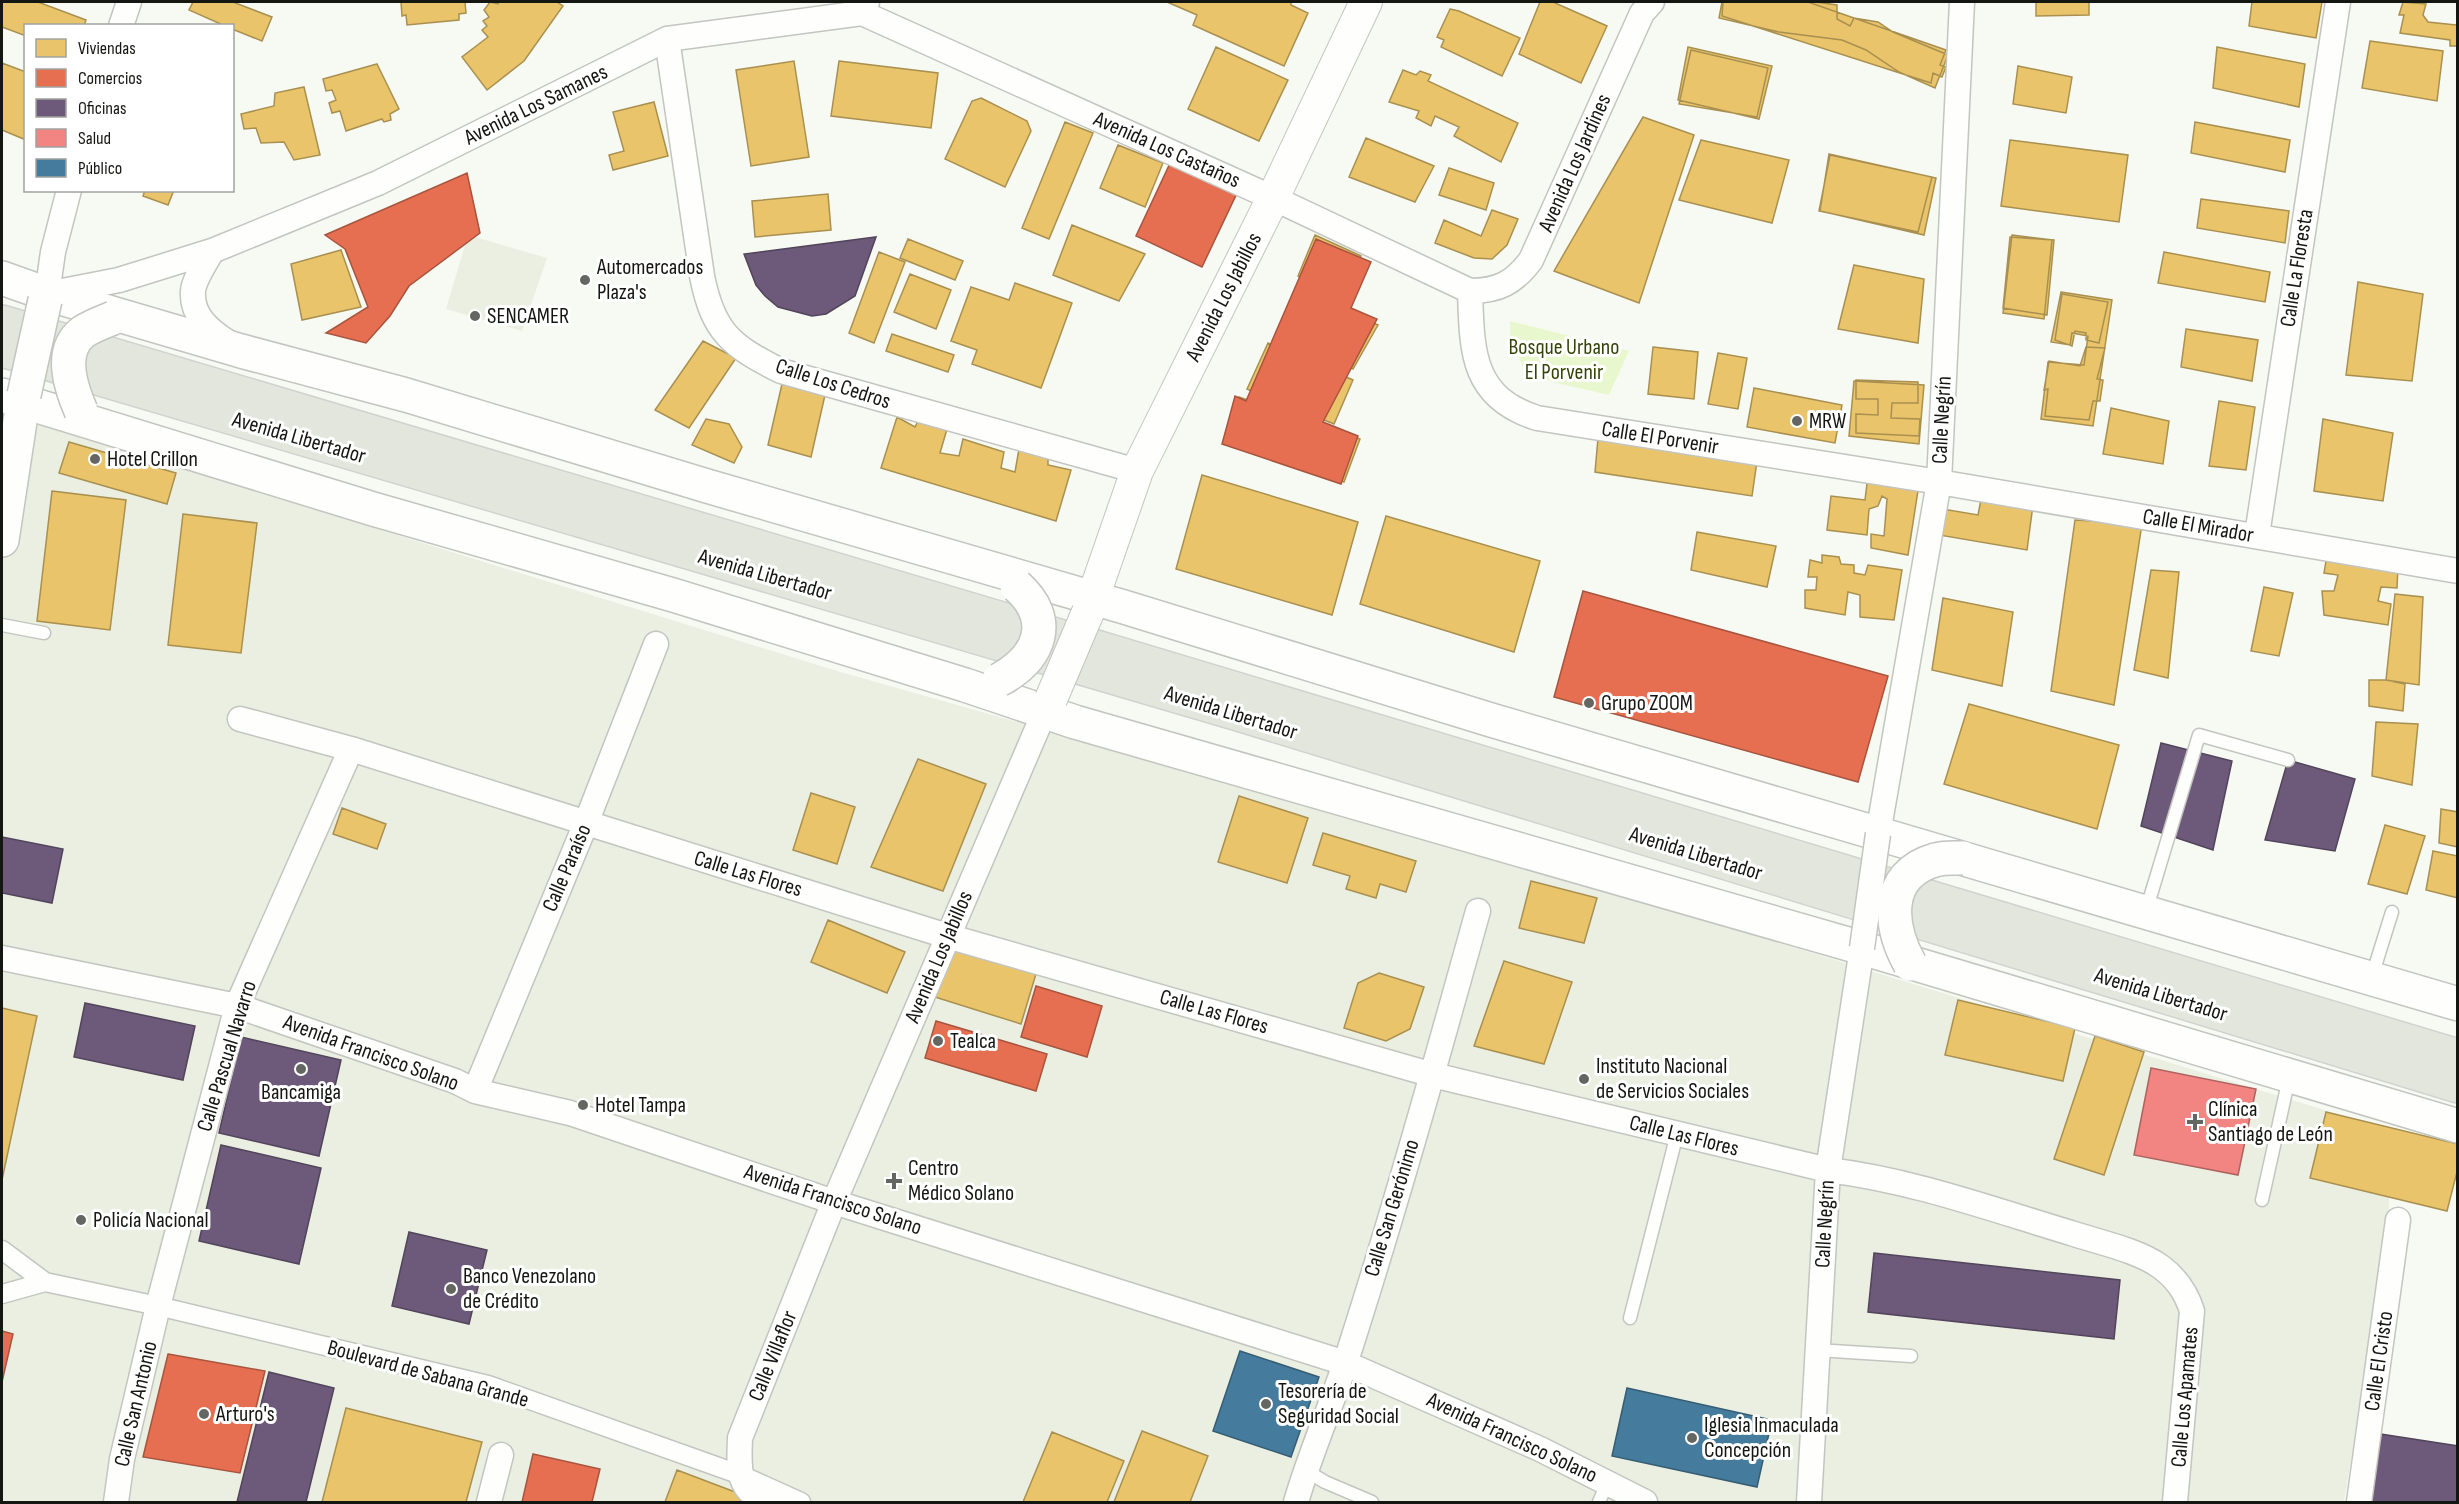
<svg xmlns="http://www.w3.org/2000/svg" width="2459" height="1504" font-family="'Sofia Sans Condensed',sans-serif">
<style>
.built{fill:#eaefe1}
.green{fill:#e9f7cf}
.homes{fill:#e9c46a;stroke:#a99050;stroke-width:1.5}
.shops{fill:#e76f51;stroke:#a8543e;stroke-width:1.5}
.offices{fill:#6d597a;stroke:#52455b;stroke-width:1.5}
.health{fill:#f28482;stroke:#af6360;stroke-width:1.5}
.public{fill:#457b9d;stroke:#365d73;stroke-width:1.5}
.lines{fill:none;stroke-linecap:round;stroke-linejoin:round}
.service-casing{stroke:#c3c5c0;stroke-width:15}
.pedestrian-casing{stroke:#c3c5c0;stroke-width:21}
.minor-casing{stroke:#c3c5c0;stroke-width:27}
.tertiary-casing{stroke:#c3c5c0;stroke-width:34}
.secondary-casing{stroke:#c3c5c0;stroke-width:36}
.primary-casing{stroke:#d1d3d0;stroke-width:36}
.service{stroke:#fefefd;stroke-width:12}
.pedestrian{stroke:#fefefd;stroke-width:18}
.minor{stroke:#fefefd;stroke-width:24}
.tertiary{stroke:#fefefd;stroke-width:32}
.secondary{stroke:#fefefd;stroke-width:33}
.primary{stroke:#e3e6dd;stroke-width:33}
.minor-bridge-casing{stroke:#c3c5c0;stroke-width:27;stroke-linecap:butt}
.tertiary-bridge-casing{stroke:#c3c5c0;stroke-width:34;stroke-linecap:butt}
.secondary-bridge-casing{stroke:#c3c5c0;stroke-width:36;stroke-linecap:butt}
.minor-bridge{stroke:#fefefd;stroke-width:24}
.tertiary-bridge{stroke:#fefefd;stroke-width:32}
.secondary-bridge{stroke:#fefefd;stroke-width:33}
.poi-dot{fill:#636661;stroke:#fff;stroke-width:2}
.labels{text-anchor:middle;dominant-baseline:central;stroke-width:6;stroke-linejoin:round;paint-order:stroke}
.street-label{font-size:22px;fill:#141612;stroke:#fff}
.poi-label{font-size:22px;fill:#141612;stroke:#fff;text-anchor:start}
.park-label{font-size:22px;fill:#344407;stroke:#fff}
</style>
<rect width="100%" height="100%" fill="#f7faf3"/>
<path class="built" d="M468,235l79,23 -25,73 -76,-22z
M2,413l835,258 711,201 845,259 -6,108 -43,263h-2342z"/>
<path class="green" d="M1510,321l119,30 -20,44 -57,-13 -28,-12 -14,-36z"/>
<path class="homes" d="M2,2h36l48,18 -2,6h-58v10l-24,-9z
M193,2h40l39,15 -10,24 -30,-12v-3h-7l-36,-16z
M401,2h64l1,11 -7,1v6l-52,5 -1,-10 -4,1z
M490,2l8,2 1,-2h58l6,4 -39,55 -37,29 -25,-33 26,-20 -6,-7 5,-4 -4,-5 6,-4 -5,-7z
M1167,2h124v3l17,8 -24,53 -91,-41 4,-10z
M1540,2h13l54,24 -26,57 -62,-29z
M1722,2h94l21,3v14l13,7 4,-8 24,4 15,10 55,23 -13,33 -36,-16 -33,-22 -24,-10 -63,-8 -60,-14z
M1723,2h85l138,48 -6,15 6,2 -4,10 -9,-4 -2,10 -209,-67z
M2036,2h53v13l-53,1z
M2252,2h70l-6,36 -67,-12z
M2403,2l23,2 -3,11 5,7 28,3 2,-3v24h-8v-6l-50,-7 4,-18h-5z
M1450,9l9,2 61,27 -18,38 -61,-29 3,-7 -7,-3z
M2370,41l73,10 -6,50 -75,-13z
M1216,47l72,33 -29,61 -71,-32z
M1688,47l84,19 -13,53 -81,-19z
M2217,47l88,17 -6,43 -86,-19z
M1691,50l77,18 -11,49 -78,-13z
M794,61l15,96 -58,9 -15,-96z
M839,61l99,12 -7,55 -100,-12z
M2,63l24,9v68l-24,-10z
M377,64l22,45 -9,5 1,6 -7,2 -2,-3 -36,12 -6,-20 -8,2 -3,-10 7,-3 -4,-10 -6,1 -3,-12z
M2018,66l54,11 -6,36 -53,-9z
M1403,70l13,5 4,-4 11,4 -3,6 90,42 -17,39 -47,-26 5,-9 -24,-11 -4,10 -15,-8 3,-7 -30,-9z
M304,87l16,68 -26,5 -10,-18 -23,1 -5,-15 -12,1 -3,-15 33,-8 1,-13z
M981,98l46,23 4,10 -26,56 -60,-28 27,-58z
M654,102l14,54 -55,14 -4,-15 15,-4 -11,-39z
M1643,117l51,18 -55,168 -85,-32z
M1065,122l28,11 -44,106 -27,-11z
M2195,122l95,18 -5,32 -94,-19z
M1366,138l68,28 -19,36 -66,-25z
M1701,140l88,20 -17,63 -93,-23z
M2010,140l118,15 -9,67 -118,-16z
M1118,145l45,18 -18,44 -45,-19z
M1829,154l107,24 -12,57 -104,-24z
M1830,155l102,22 -14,55 -99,-21z
M1449,168l45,15 -8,27 -47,-15z
M145,190h29l-6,15 -25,-9z
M828,194l3,36 -76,7 -3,-36z
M2201,199l88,12 -4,32 -88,-15z
M1492,210l26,9 -11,26 -15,14 -18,-1 -39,-15 9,-23 37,16z
M1072,225l73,29 -26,47 -66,-26z
M1315,235l46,21 -16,39 -47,-19z
M2012,235l40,5 -8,79 -41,-6z
M2010,237l44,3 -7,75 -44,-7z
M908,239l55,22 -8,19 -55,-22z
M341,250l20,57 -59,13 -11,-56z
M879,252l26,10 -31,81 -25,-10z
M2164,252l106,20 -5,30 -107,-19z
M1854,265l70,14 -6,64 -80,-14z
M910,274l41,16 -15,39 -42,-17z
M2358,282l65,12 -11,87 -66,-6z
M1015,283l57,20 -31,85 -69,-24 5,-14 -26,-9 20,-54 38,13z
M1294,292l84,33 -25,44 -74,-38z
M2061,292l51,8 -19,126 -52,-7 7,-57 36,3 4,-29 -16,-3 -2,12 -19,-3z
M2062,294l46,8 -9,41 -13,-3v-7l-11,-2 -3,15 -17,-6z
M2186,329l72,11 -6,41 -71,-14z
M892,334l62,21 -6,17 -62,-21z
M703,341l33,17 -47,70 -34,-18z
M1268,343l85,37 -19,44 -87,-35z
M1653,347l45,5 -4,47 -46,-5z
M2086,347l19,1 -8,31 6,1 -3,21h-7l-4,19 -44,-4 3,-27 -4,1 5,-29 31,5z
M1718,353l29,5 -9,51 -30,-5z
M1856,380l62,2v21h-26l-1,15 29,1 -1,17 -63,-3v-19l22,1v-16h-22z
M1854,381l70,4 -5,59 -70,-8z
M782,384l43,11 -14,62 -43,-12z
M1754,388l88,17 -7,38 -88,-16z
M1239,397l121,42 -16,43 -120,-40z
M2219,401l36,6 -9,63 -37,-4z
M2111,408l58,13 -6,43 -60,-10z
M897,417l18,10 3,-6 29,8 -7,24 19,3 4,-17 41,13 -3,16 14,4 4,-23 29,7v9l23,5 -15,51 -175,-53z
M706,419l23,5 13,23 -8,16 -42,-18z
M2323,419l70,14 -10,68 -69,-10z
M1598,438l159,23 -5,35 -157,-24z
M69,442l107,31 -9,31 -108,-31z
M1202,475l156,47 -26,93 -156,-46z
M1868,475l51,9 -11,71 -37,-7v-14l13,2 3,-37 -5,-3 -4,10 -9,3 -2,26 -40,-5 4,-34 34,4z
M1983,489l50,16 -6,45 -88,-15 4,-26 35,6z
M52,491l74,9 -16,130 -73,-9z
M183,514l74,9 -16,130 -73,-8z
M1386,516l154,45 -26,91 -154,-48z
M2075,520l67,4 -28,181 -63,-14z
M1697,532l79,14 -9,41 -76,-17z
M1822,555l17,2 2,7 13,1v8l11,2 3,-10 34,5 -8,50 -34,-3v-22l-12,-3 -3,23 -40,-7v-18h11l1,-13h-9l2,-17 12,3z
M2327,555l71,11 -1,22 -16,-1 -3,14 13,3 -3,21 -64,-10 -2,-24h12l4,-16 -14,-2z
M2151,570l28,2 -11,106 -34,-8z
M2264,587l29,6 -14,63 -28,-5z
M2395,594l28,3 -4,88 -33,-5z
M1943,598l70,14 -11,74 -70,-16z
M2369,680h17l19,4 -2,27 -34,-5z
M1969,704l150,41 -22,84 -153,-45z
M2376,722l42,2 -6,61 -40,-9z
M918,759l68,25 -43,107 -72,-24z
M811,793l44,14 -18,57 -44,-14z
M1239,796l69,22 -21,65 -69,-21z
M342,808l44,16 -9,25 -44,-15z
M2441,809l17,3v35l-19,-4z
M2385,825l40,11 -18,58 -39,-10z
M1323,833l93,28 -10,31 -26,-8 -4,14 -30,-9 4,-13 -37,-11z
M2433,851l25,5v42l-32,-8z
M1531,881l66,17 -13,45 -65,-15z
M828,920l77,32 -18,41 -76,-31z
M958,943l80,24 -17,57 -86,-27z
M1504,961l68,21 -28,82 -70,-18z
M1379,973l45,14 -14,42 -24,12 -42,-13 14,-45z
M1958,1000l117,28 -12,53 -118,-26z
M2,1008l35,8 -35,164z
M2095,1036l49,16 -40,123 -50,-16z
M2326,1112l132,32v24l-11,43 -137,-33z
M346,1408l136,34 -16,60h-144z
M1142,1431l66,25 -18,46h-76z
M1052,1432l72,29 -17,41h-84z
M677,1470l66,25 -3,7h-75z"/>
<path class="shops" d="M1172,159l66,32 -36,76 -66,-31z
M467,173l13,60 -71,53 -19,30 -24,27 -40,-10 42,-26 -23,-58 -20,-14z
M1316,239l55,23 -20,46 26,11 -54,103 35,14 -17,48 -119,-40 13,-48 11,5z
M1583,591l305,85 -30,106 -304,-85z
M1036,986l66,20 -15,51 -66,-20z
M936,1021l111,33 -11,37 -111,-33z
M2,1331l11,3 -11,48z
M168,1354l97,17 -25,102 -97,-16z
M533,1454l67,15 -8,33h-70z"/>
<path class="offices" d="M876,237l-21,59 -29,18 -14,2 -34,-9 -13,-11 -9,-11 -12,-31z
M2161,743l71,18 -19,89 -72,-24z
M2288,760l67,19 -20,72 -70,-11z
M2,837l61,12 -11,54 -50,-10z
M85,1003l110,23 -12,54 -109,-23z
M241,1037l100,23 -22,96 -100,-23z
M221,1145l100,23 -22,96 -100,-23z
M409,1232l78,18 -18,74 -77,-18z
M1874,1253l246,27 -6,59 -246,-27z
M269,1372l65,16 -28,114h-69z
M2374,1433l84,13v56h-91z"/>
<path class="health" d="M2151,1068l105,21 -18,86 -104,-20z"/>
<path class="public" d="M1240,1351l79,26 -28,80 -78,-26z
M1627,1388l145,32 -15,67 -145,-31z"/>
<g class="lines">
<g class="service-casing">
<path id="service" d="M2,625l42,8
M2146,911l53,-176 89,25
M2372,976l20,-64
M2262,1200l27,-122
M1630,1318l47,-184
M1817,1350l94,6
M1305,1470l20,12 47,20
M1599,1502l8,-19"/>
</g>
<g class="pedestrian-casing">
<path id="pedestrian" d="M2,1250l43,32 113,24 330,79 253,90 60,27
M2,1294l43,-12"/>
</g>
<g class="minor-casing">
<path id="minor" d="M862,13l411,185 197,93c28,0 44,-8 61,-31l111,-247 10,-11
M121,26l8,-24
M667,39l35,237c11,56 29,70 79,95l356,100
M69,190l-16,62 -6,42 72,-14 93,-29 166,-68 289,-144 195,-26 5,-11
M212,251c-6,11 -18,28 -19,40 -2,25 17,40 36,52
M1470,291c2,60 1,106 67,127l402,64 519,89
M2257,535l81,-533
M240,719l111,30 596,187 486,139 395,95c83,10 163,39 243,63 27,9 67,17 90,34 16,12 25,25 31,44l-17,191
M1878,834l61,-352 23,-480
M2,958l235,48 218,75 20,10 95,22 264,89 511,161 195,86 105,53
M475,1091l111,-268 70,-179
M116,1502l6,-43 36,-153 79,-300 114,-257
M489,1502l12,-47
M767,1502c-31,-11 -28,-36 -27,-64l94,-236 210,-489
M1296,1502c14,-48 34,-93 50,-141 48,-149 90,-299 132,-450
M1809,1502l19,-332 34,-222
M2359,1502l39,-282"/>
</g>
<g class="tertiary-casing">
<path id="tertiary" d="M1088,612l49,-141 136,-273 93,-196"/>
</g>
<g class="secondary-casing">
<path id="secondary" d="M2,278l45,16 194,57 165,44 301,91 417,121 367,113 967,284
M2,395l371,114 300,86 292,90 110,37 787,226 596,178
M2,540l22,-145"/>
</g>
<g class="primary-casing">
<path id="primary" d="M2,322l1091,324 1365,410
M2,350l1236,364 1220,372"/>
</g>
<use href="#service" class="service"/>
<use href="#pedestrian" class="pedestrian"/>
<use href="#minor" class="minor"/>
<use href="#tertiary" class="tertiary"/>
<use href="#secondary" class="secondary"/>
<use href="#primary" class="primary"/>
<g class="minor-bridge-casing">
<path id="minor-bridge" d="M1862,948l16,-114"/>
</g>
<g class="tertiary-bridge-casing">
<path id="tertiary-bridge" d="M1051,699l37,-87"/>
</g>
<g class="secondary-bridge-casing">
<path id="secondary-bridge" d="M24,395l21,-95
M81,411c-10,-23 -23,-60 2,-79 9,-6 20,-10 30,-14
M999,680c41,-22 56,-60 18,-94
M1910,964c-21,-38 -27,-89 25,-104 9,-3 19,-2 28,-2"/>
</g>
<use href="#minor-bridge" class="minor-bridge"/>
<use href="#tertiary-bridge" class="tertiary-bridge"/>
<use href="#secondary-bridge" class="secondary-bridge"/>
</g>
<g class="poi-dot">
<circle cx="585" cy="280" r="6"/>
<circle cx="475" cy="316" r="6"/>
<circle cx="1797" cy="421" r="6"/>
<circle cx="95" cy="459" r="6"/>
<circle cx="1589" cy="703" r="6"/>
<circle cx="938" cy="1041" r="6"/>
<circle cx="301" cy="1069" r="6"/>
<circle cx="1584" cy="1079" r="6"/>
<circle cx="583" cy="1105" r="6"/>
<path d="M2192 1113h6v6h6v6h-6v6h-6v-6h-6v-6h6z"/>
<path d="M891 1172h6v6h6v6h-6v6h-6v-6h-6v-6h6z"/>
<circle cx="81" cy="1220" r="6"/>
<circle cx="451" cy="1289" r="6"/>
<circle cx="1266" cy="1404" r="6"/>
<circle cx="204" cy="1414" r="6"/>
<circle cx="1692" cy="1438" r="6"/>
</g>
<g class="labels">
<g class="street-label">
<text transform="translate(536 105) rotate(-26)">Avenida Los Samanes</text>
<text transform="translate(1167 150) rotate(24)">Avenida Los Castaños</text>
<text transform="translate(1575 163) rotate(-66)">Avenida Los Jardines</text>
<text transform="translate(2297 268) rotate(-81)">Calle La Floresta</text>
<text transform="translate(1224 297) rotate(-63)">Avenida Los Jabillos</text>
<text transform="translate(833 384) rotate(18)">Calle Los Cedros</text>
<text transform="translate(1942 420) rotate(-87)">Calle Negrín</text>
<text transform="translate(299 438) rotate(16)">Avenida Libertador</text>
<text transform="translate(1660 438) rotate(9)">Calle El Porvenir</text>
<text transform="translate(2198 526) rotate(10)">Calle El Mirador</text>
<text transform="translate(765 575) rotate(16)">Avenida Libertador</text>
<text transform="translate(1231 713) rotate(17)">Avenida Libertador</text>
<text transform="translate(1696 854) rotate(17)">Avenida Libertador</text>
<text transform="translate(567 868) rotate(-67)">Calle Paraíso</text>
<text transform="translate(748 874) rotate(17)">Calle Las Flores</text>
<text transform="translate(939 957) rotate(-67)">Avenida Los Jabillos</text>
<text transform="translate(2161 995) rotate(17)">Avenida Libertador</text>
<text transform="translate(1214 1012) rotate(16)">Calle Las Flores</text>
<text transform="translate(371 1053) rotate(20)">Avenida Francisco Solano</text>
<text transform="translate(227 1056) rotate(-73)">Calle Pascual Navarro</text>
<text transform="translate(1684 1136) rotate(14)">Calle Las Flores</text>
<text transform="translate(833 1200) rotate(18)">Avenida Francisco Solano</text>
<text transform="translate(1392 1208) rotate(-73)">Calle San Gerónimo</text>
<text transform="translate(1825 1224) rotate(-87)">Calle Negrín</text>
<text transform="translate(773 1356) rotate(-68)">Calle Villaflor</text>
<text transform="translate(2379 1361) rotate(-82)">Calle El Cristo</text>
<text transform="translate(428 1374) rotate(15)">Boulevard de Sabana Grande</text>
<text transform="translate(2185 1397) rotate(-85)">Calle Los Apamates</text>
<text transform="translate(136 1404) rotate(-77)">Calle San Antonio</text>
<text transform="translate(1512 1438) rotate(25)">Avenida Francisco Solano</text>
</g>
<g class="poi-label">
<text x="597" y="267">Automercados<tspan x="597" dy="25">Plaza's</tspan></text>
<text x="487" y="316">SENCAMER</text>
<text x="1809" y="421">MRW</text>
<text x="107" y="459">Hotel Crillon</text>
<text x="1601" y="703">Grupo ZOOM</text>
<text x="950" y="1041">Tealca</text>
<text x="1596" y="1066">Instituto Nacional<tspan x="1596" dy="25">de Servicios Sociales</tspan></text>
<text x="301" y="1092" text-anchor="middle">Bancamiga</text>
<text x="595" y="1105">Hotel Tampa</text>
<text x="2208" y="1109">Clínica<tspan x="2208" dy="25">Santiago de León</tspan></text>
<text x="908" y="1168">Centro<tspan x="908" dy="25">Médico Solano</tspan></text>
<text x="93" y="1220">Policía Nacional</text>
<text x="463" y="1276">Banco Venezolano<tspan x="463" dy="25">de Crédito</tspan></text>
<text x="1278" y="1391">Tesorería de<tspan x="1278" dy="25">Seguridad Social</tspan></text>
<text x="216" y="1414">Arturo's</text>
<text x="1704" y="1425">Iglesia Inmaculada<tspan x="1704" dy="25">Concepción</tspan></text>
</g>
<g class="park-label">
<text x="1564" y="347">Bosque Urbano<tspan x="1564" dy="25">El Porvenir</tspan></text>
</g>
</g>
<rect width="2459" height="1504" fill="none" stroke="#141612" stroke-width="6"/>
<rect x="24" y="24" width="210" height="168" fill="#ffffff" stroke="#a1a2a0" stroke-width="1.5"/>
<rect x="36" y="39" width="30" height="18" fill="#e9c46a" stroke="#a1a2a0" stroke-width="1.5"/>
<text x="78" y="54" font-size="18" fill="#141612">Viviendas</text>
<rect x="36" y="69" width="30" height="18" fill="#e76f51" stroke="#a1a2a0" stroke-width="1.5"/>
<text x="78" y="84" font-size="18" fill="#141612">Comercios</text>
<rect x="36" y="99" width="30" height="18" fill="#6d597a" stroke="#a1a2a0" stroke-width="1.5"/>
<text x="78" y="114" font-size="18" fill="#141612">Oficinas</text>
<rect x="36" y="129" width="30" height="18" fill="#f28482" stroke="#a1a2a0" stroke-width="1.5"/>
<text x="78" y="144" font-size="18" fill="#141612">Salud</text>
<rect x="36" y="159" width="30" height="18" fill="#457b9d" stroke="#a1a2a0" stroke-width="1.5"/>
<text x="78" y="174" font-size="18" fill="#141612">Público</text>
</svg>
